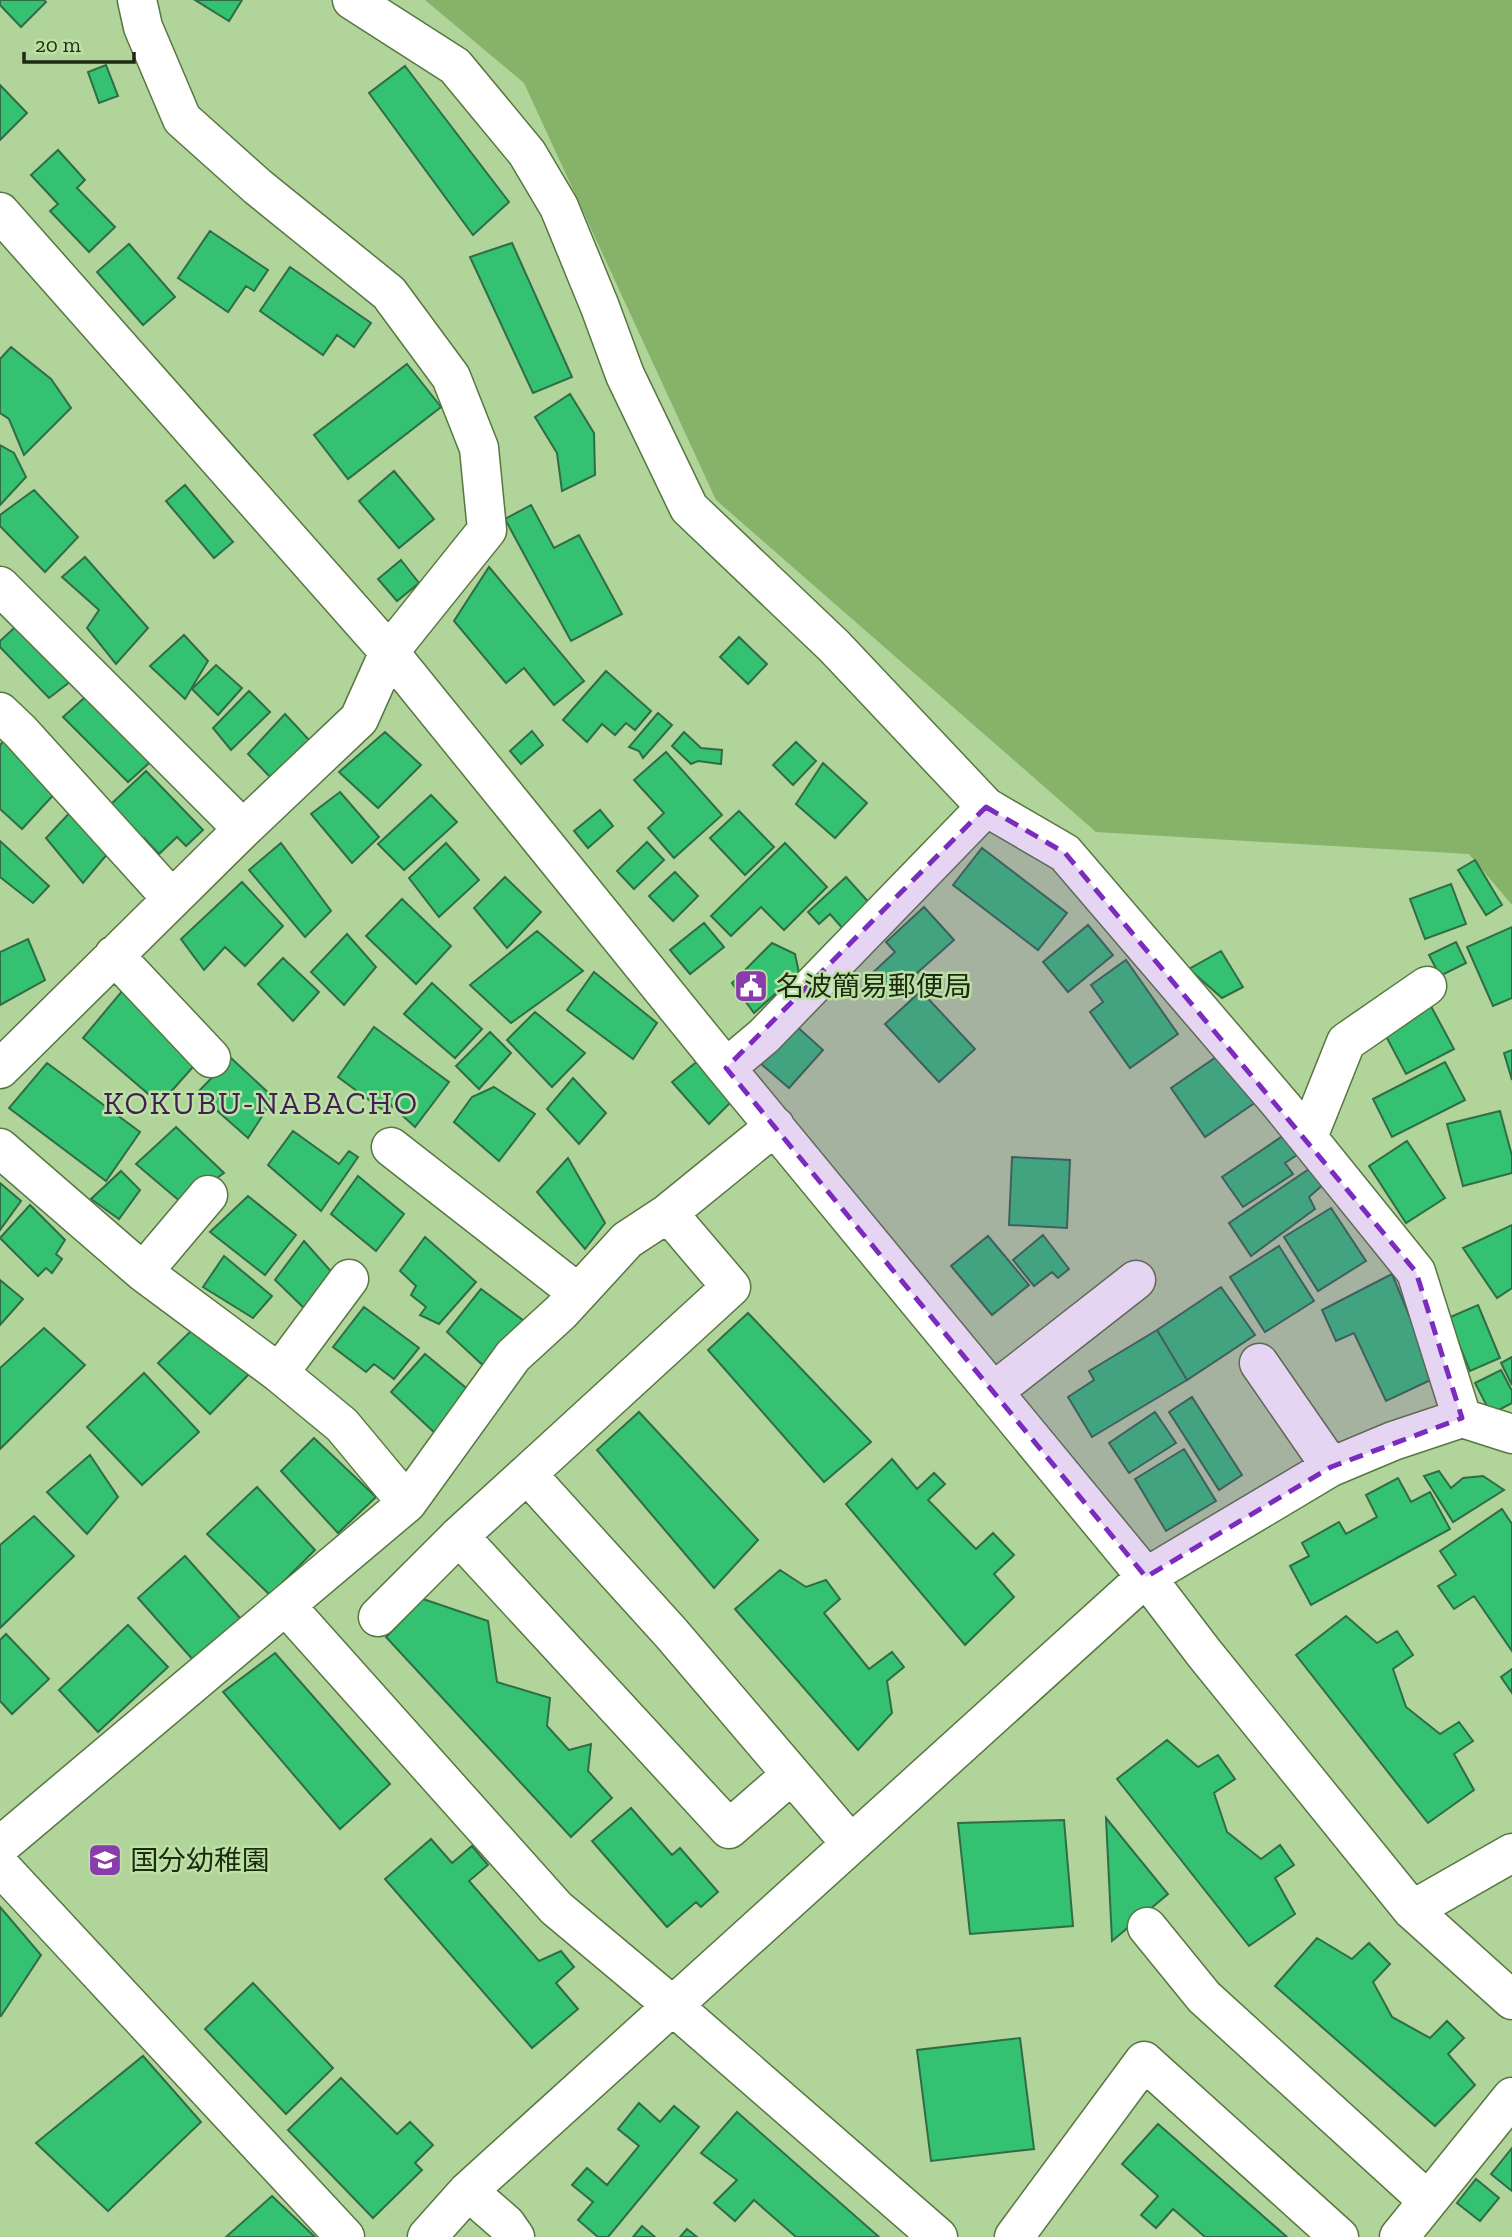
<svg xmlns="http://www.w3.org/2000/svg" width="1512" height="2237" font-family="'Zilla Slab','Noto Sans JP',serif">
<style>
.green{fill:#86b269}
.building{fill:#34c171;stroke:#306d46;stroke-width:2}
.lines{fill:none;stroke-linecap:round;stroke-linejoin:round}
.minor-casing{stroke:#577740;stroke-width:41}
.minor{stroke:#fff;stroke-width:38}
.marked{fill:#7b2cbf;fill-opacity:0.2;stroke:#7b2cbf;stroke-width:5;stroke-dasharray:14 9;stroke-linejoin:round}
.labels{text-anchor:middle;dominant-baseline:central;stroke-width:5;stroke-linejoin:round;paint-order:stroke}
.poi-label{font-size:28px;fill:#1c2a12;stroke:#bde1a5;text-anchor:start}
.quarter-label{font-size:32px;letter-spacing:2px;fill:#431e54;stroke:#bde1a5}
</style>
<rect width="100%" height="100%" fill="#b0d499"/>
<path class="green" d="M425,0h1087v905l-43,-51 -373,-22 -380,-332 -192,-417z"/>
<path class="building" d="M0,0h44l2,2 -25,25 -21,-22z
M195,0h47l-13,21z
M106,65l12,31 -19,7 -11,-31z
M405,66l104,136 -36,33 -104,-142z
M0,85l27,28 -27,27z
M58,150l27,30 -8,8 38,39 -26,25 -39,-41 8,-7 -27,-29z
M210,231l58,39 -14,21 -8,-5 -18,26 -50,-34z
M512,243l60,134 -39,16 -63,-136z
M129,244l46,53 -32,28 -46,-53z
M290,267l81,56 -17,24 -17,-12 -14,20 -63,-44z
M11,347l40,32 20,29 -47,47 -15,-36 -9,-6v-54z
M407,364l34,43 -93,72 -34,-44z
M570,394l24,39 1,42 -33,16 -5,-38 -22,-36z
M0,445l14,8 12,24 -26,28z
M394,471l40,48 -35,29 -40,-47z
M185,485l48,57 -19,16 -48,-57z
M34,490l44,47 -33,35 -45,-46v-11z
M531,505l23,43 25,-13 43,79 -51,27 -66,-122z
M85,557l63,71 -32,36 -29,-36 12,-18 -37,-33z
M401,560l18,23 -22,18 -19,-22z
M489,567l95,114 -30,24 -30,-37 -18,15 -52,-62z
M24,619l55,56 -30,23 -49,-51v-6z
M184,635l24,26 -23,38 -35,-33z
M739,637l28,27 -19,20 -28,-27z
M216,665l26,23 -24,27 -26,-26z
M606,671l45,40 -16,19 -9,-7 -11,12 -13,-11 -15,18 -24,-22z
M92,691l65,65 -29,26 -65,-65z
M249,691l21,21 -39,38 -18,-22z
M658,713l14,12 -29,33 -4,-7 -10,-4z
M285,714l25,27 -37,39 -25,-26z
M532,731l11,14 -22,19 -11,-13z
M385,732l36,33 -43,43 -39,-36z
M684,732l17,16 21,2 -1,14 -23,-3 -7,3 -19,-18z
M6,738l52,52 -36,39 -22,-20v-64z
M796,742l20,19 -23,24 -20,-20z
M666,752l56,63 -48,43 -26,-30 16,-15 -30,-33z
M823,763l44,40 -32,35 -39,-34z
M146,771l57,59 -17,16 -9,-9 -18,17 -15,-16 -2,2 -33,-34z
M340,792l39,45 -27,26 -41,-49z
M431,795l26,27 -53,48 -26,-26z
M76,806l38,40 -31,37 -37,-45z
M600,810l13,16 -25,22 -14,-17z
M739,811l35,36 -29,28 -35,-37z
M0,841l49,45 -16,17 -33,-26z
M647,842l17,18 -30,29 -17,-18z
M281,843l50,68 -26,26 -56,-67z
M446,843l33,37 -40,37 -30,-39z
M785,843l42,44 -43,43 -23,-23 -30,29 -20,-20z
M982,848l85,65 -29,37 -85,-65z
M1475,860l27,45 -16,10 -28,-45z
M675,872l23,24 -25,25 -24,-25z
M505,877l36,35 -34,36 -33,-40z
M846,877l26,29 -28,24 -14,-16 -11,10 -11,-12z
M242,882l41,44 -38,40 -20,-19 -21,23 -23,-31z
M1451,884l15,40 -41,15 -15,-40z
M402,899l49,47 -35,38 -50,-48z
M924,907l30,33 -65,58 -20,-22 26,-24 -9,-10z
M704,923l20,24 -34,27 -20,-24z
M1088,925l25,30 -45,37 -25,-30z
M1512,927v71l-19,8 -26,-59z
M537,931l46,40 -72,52 -41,-38z
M347,934l29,33 -32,38 -33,-33z
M28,939l17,41 -45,25v-53z
M1456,942l10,21 -26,13 -11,-21z
M772,943l23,11 4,19 -45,40 -22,-30z
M1221,951l22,36 -21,11 -33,-29z
M283,958l36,34 -26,29 -35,-37z
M1126,960l52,74 -48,34 -40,-56 13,-10 -12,-17z
M594,972l63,51 -24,36 -66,-49z
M432,983l50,46 -27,29 -51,-44z
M128,984l72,75 -40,45 -77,-66z
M921,991l54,58 -36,33 -54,-58z
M1426,997l28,52 -48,25 -28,-53z
M535,1012l50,41 -33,34 -45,-47z
M794,1024l29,26 -34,38 -29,-25z
M374,1027l75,55 -34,45 -24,-22 -3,9 -50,-37z
M490,1032l21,21 -32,36 -23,-23z
M1512,1050v30l-8,-27z
M1222,1053l34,49 -51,35 -34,-49z
M705,1055l33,40 -29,29 -37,-42z
M231,1058l43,40 -26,40 -51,-45z
M1445,1062l20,38 -73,37 -19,-38z
M47,1063l93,69 -34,49 -97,-73z
M573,1078l33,35 -27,31 -32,-35z
M494,1087l41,27 -36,47 -45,-39 18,-25z
M1500,1111l12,45v17l-49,13 -16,-62z
M176,1127l48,46 -42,30 -46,-39z
M293,1131l46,33 10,-13 9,6 -37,54 -53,-46z
M1290,1131l13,20 -18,12 8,11 -50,33 -21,-30z
M1407,1141l38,57 -39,25 -37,-57z
M1012,1157l58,3 -3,68 -58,-3z
M568,1158l37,65 -20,26 -48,-57z
M1315,1165l10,18 -16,14 6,12 -64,47 -22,-33z
M121,1171l19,19 -21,29 -28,-20z
M358,1176l46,38 -28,37 -45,-37z
M0,1183l21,18 -21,29z
M248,1196l48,39 -31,40 -55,-43z
M30,1205l35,35 -9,14 6,5 -10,14 -6,-5 -8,8 -38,-38z
M1331,1208l35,53 -48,30 -34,-54z
M1512,1225v63l-15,10 -34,-50z
M1043,1235l26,34 -11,9 -6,-6 -18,14 -21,-26z
M988,1236l41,49 -37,30 -41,-49z
M425,1237l51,45 -37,42 -19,-9 6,-8 -15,-12 5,-9 -16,-15z
M304,1241l32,36 -28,35 -33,-32z
M1279,1246l35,55 -49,31 -35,-55z
M224,1256l48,40 -19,22 -50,-31z
M1392,1274l43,104 -49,23 -32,-68 -18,8 -14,-31z
M0,1280l23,19 -23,26z
M1221,1287l34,48 -68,45 -30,-50z
M481,1289l47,35 -39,47 -42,-39z
M1478,1305l22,53 -30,13 -22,-53z
M364,1307l55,41 -25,31 -20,-15 -8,8 -33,-25z
M748,1313l123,129 -47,40 -116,-132z
M44,1328l41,37 -85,84v-81z
M192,1330l57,44 -39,40 -52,-51z
M1157,1330l30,50 -95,57 -24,-40 26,-17 -5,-9z
M425,1354l46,38 -34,43 -46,-43z
M1512,1357v28l-11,-22z
M1501,1370l11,21v12l-21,11 -16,-31z
M144,1373l55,59 -57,53 -55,-58z
M1192,1397l50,78 -23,15 -50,-78z
M639,1412l119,128 -44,48 -117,-138z
M1155,1412l21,31 -47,30 -20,-30z
M314,1438l62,59 -38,36 -57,-62z
M1184,1449l32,52 -50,30 -31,-52z
M90,1455l28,42 -31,37 -40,-42z
M892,1459l25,30 17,-16 11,11 -17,16 48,49 17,-16 21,22 -20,19 20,23 -49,48 -119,-141z
M1439,1471l12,17 12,-10 20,-2 21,14 -51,32 -29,-46z
M1398,1478l13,24 19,-10 20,37 -139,76 -21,-39 19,-10 -7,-13 37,-21 7,12 31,-17 -11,-22z
M257,1487l58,63 -45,45 -63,-61z
M1502,1509l10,15v127l-38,-55 -20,13 -16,-23 18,-11 -16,-24z
M34,1516l40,40 -74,72v-83z
M185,1556l56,63 -47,42 -56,-63z
M780,1570l26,17 20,-7 14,19 -16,14 45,56 23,-17 12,15 -17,14 5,32 -34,37 -123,-141z
M423,1599l65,22 9,61 53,16 -3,28 22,24 22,-6 -3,27 24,27 -41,39 -185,-200z
M1346,1616l31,27 20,-12 16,24 -20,14 13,38 34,27 19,-12 14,19 -19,13 20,36 -46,33 -132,-168z
M128,1625l40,42 -70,65 -39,-42z
M6,1634l43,45 -37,35 -12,-13v-61z
M275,1653l115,131 -50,45 -117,-137z
M1512,1669v24l-11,-16z
M1167,1740l31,27 20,-12 17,24 -21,14 13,39 34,27 19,-14 14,20 -19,13 20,36 -46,32 -132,-167z
M631,1808l41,47 8,-7 38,44 -17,15 -5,-5 -29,25 -75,-86z
M1106,1818l62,76 -56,47z
M1064,1820l9,106 -103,8 -12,-111z
M431,1839l21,24 20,-17 16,19 -19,16 70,80 22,-10 13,16 -18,16 22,26 -46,39 -147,-169z
M0,1907l41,48 -40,61 -1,-1z
M1317,1938l35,21 17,-16 21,21 -17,18 19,35 38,21 17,-17 17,17 -16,16 27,31 -40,41 -160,-140z
M253,1983l80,85 -47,46 -81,-85z
M1020,2038l14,111 -103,12 -14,-111z
M143,2056l58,66 -93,89 -72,-68z
M341,2078l56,56 13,-12 23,23 -18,18 7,7 -49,48 -85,-88z
M639,2103l21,19 14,-16 25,21 -91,110h-10l-20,-17 15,-18 -21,-17 15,-17 20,17 32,-39 -21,-17z
M737,2112l142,125h-83l-42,-37 -19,21 -21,-18 23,-23 -36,-27z
M1158,2124l129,113h-82l-32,-28 -17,19 -15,-13 17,-19 -36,-32z
M1512,2148v43l-21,-17z
M1476,2179l23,19 -19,23 -23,-18z
M272,2196l43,41h-89z
M642,2226l13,11h-22z
M687,2229l10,8h-17z"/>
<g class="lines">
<g class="minor-casing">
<path id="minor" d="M352,0l103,66 72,87 32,54 41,100 25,68 64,133 145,138 152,161 79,46 217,253 134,166 46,146
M0,212l389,440 337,416 420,509 58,76 208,257 100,90
M0,586l243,243
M0,712l20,19 152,168
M114,955l97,103
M726,1068l38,-32 222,-229
M0,1069l243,-240 116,-110 30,-67 98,-122 -8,-82 -28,-71 -62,-84 -131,-106 -76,-68 -39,-92 -6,-27
M1308,1137l38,-95 81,-56
M391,1147l187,146
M0,1148l143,124 136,101 63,52 65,78
M668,1213l63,74 -204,187 144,159 180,211
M143,1272l65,-77
M1259,1363l72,104
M279,1373l70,-94
M993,1392l143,-112
M527,1474l-68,62 270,293 62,-54
M286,1606l270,302 117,98 265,231
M378,1617l81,-81
M0,1846l407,-343 106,-147 48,-44 66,-72 41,-27 107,-87
M0,1866l345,371
M1412,1910l100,-57
M1147,1927l57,70 224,204
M468,2191l38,33 9,13
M427,2237l41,-46 678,-614 185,-110 62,-26 69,-23 50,16
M1014,2237l130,-176 195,176
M1399,2237l113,-140"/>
</g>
<use href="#minor" class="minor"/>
</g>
<path class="marked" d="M986,807l79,46 351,419 46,146 -131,49 -185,110 -420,-509z"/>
<defs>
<g id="civic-square" transform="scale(1.75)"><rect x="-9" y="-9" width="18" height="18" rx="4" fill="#8a3cad" stroke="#bde1a5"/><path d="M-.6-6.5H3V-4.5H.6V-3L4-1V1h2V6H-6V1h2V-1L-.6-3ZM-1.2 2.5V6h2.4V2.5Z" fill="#fff"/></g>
<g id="school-square" transform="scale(1.75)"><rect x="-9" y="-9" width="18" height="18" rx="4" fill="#8a3cad" stroke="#bde1a5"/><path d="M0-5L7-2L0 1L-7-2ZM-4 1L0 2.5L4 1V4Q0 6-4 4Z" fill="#fff"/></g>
</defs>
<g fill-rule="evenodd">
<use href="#civic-square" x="751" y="986"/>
<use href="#school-square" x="105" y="1860"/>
</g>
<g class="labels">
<g class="poi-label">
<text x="776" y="986">名波簡易郵便局</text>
<text x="130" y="1860">国分幼稚園</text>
</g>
<g class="quarter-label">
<text x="261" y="1103">KOKUBU-NABACHO</text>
</g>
</g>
<path d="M24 52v10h110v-10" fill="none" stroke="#1c2a12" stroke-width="3.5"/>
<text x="35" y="52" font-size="21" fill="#1c2a12" stroke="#bde1a5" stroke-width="5" paint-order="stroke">20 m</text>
</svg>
